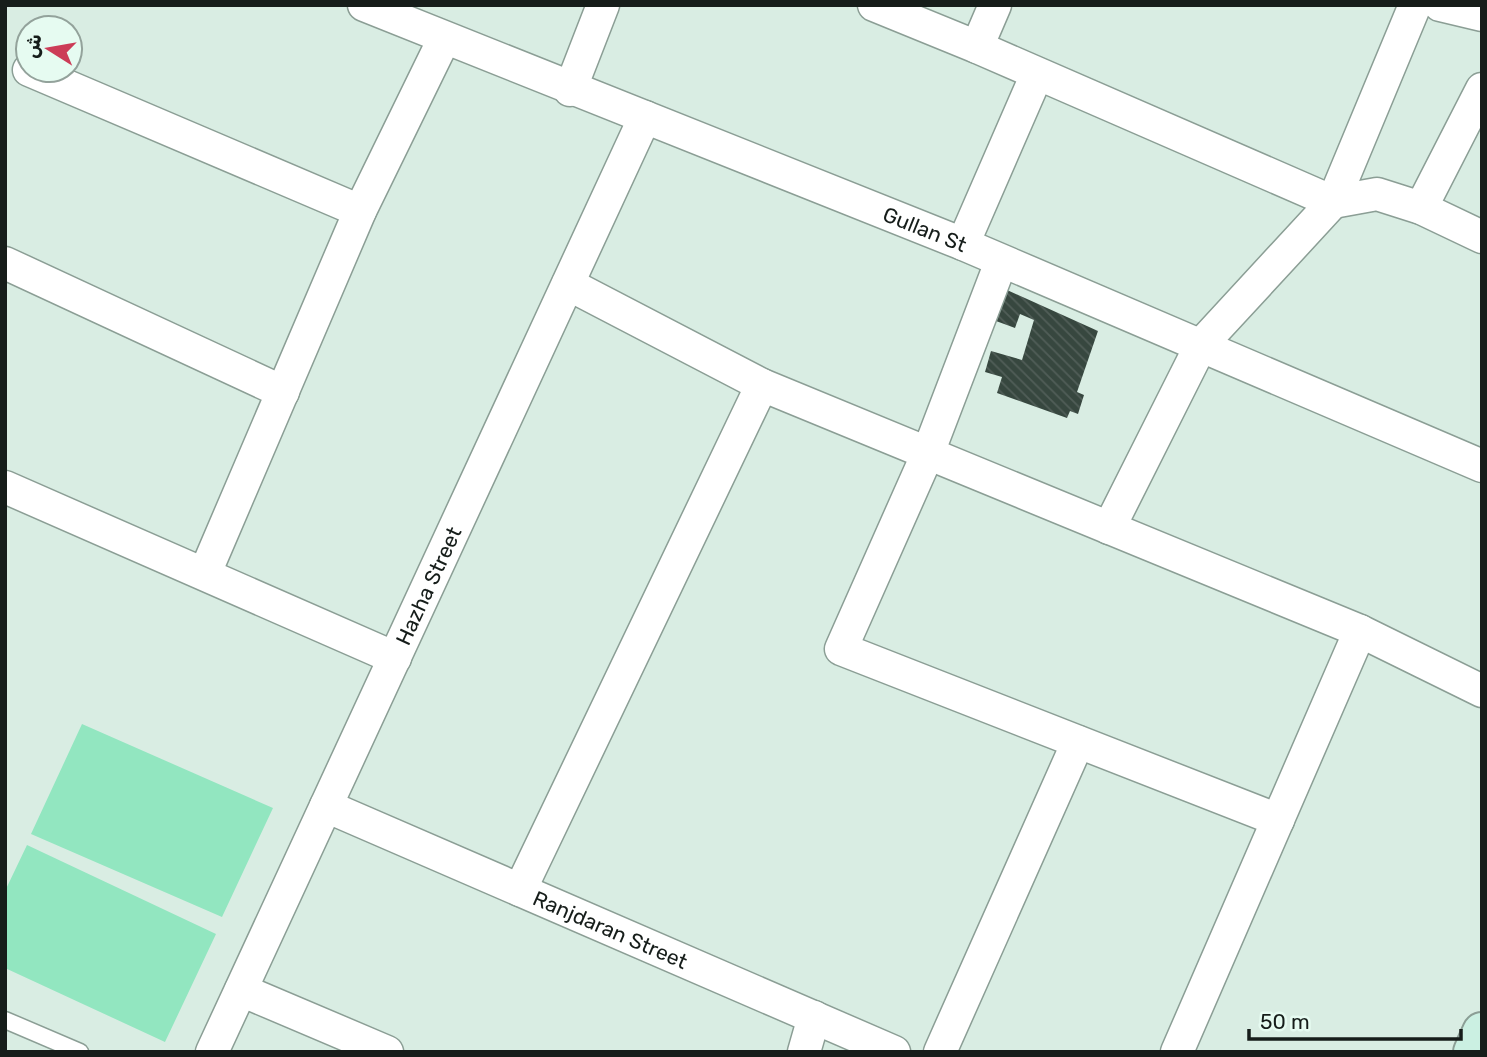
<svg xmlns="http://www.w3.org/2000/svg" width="1487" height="1057" font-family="Rubik,Cairo,sans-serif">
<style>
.pitch{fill:#92e6c0}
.building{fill:url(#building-back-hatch)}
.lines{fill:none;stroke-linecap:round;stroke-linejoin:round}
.service-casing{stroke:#8b9e95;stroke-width:19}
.minor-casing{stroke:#8b9e95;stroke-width:35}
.secondary-casing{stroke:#8b9e95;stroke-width:42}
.service{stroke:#fff;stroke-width:16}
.minor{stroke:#fff;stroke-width:32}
.secondary{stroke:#cbf0e2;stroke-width:38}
.labels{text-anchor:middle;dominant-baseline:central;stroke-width:7;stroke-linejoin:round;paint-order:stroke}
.street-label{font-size:21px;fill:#161d1a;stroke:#e6fbf1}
</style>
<defs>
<pattern id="building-back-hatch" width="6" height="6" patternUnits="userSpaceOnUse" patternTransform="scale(1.75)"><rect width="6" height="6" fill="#37473f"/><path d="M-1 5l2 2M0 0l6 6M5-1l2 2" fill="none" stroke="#515e58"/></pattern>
</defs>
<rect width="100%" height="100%" fill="#d9ede3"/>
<path class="pitch" d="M82,724l191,84 -51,109 -191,-83z
M27,845l189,89 -51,108 -160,-74v-77z"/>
<path class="building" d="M1007,290l91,41 -21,61 7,3 -6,19 -8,-3 -3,7 -70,-25 5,-16 -17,-5 6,-21 31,9 12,-40 -14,-6 -5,14 -19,-7z"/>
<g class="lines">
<g class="service-casing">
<path id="service" d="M5,1020l75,32"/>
</g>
<g class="minor-casing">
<g id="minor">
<path id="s1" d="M364,5l599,239 519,222"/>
<path d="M874,5l103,42 356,155 44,-8 44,14 61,29"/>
<path d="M1440,5l42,10"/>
<path d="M977,47l18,-42"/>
<path d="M29,70l331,141"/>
<path d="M570,90l33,-85"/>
<path d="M1421,208l61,-119"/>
<path d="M963,244l74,-170"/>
<path d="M1001,262l-73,191 -87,196 437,171"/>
<path d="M5,263l278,129"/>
<path d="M568,284l194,101 598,246 122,60"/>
<path d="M5,487l390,171"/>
<path d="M1109,528l92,-183 132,-143 82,-197"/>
<path d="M205,573l155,-362 84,-172"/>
<path id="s2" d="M326,806l568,246"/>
<path d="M520,890l242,-505"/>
<path d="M241,990l146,62"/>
<path id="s3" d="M212,1052l433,-935"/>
<path d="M804,1052l10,-35"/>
<path d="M940,1052l138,-310"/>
<path d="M1177,1052l183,-421"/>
</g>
</g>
<g class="secondary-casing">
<path id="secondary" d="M1473,1052l9,-20"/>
</g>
<use href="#service" class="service"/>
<use href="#minor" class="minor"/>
<use href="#secondary" class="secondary"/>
</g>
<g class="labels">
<g class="street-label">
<text stroke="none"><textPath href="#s1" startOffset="604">Gullan St</textPath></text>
<text stroke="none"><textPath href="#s3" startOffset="514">Hazha Street</textPath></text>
<text stroke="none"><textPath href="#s2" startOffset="310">Ranjdaran Street</textPath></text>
</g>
</g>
<rect width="1487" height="1057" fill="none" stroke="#161d1a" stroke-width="14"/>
<g transform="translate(49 49) rotate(281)"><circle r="33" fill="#e6fbf1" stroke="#93a29b" stroke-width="2"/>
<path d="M0-5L12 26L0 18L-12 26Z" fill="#cc3c57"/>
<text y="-10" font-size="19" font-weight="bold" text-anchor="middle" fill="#161d1a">ش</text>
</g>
<path d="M1249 1029v10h212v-10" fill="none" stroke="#161d1a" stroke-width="3.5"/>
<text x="1260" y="1029" font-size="21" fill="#161d1a" stroke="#e6fbf1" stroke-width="5" paint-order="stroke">50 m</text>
</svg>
